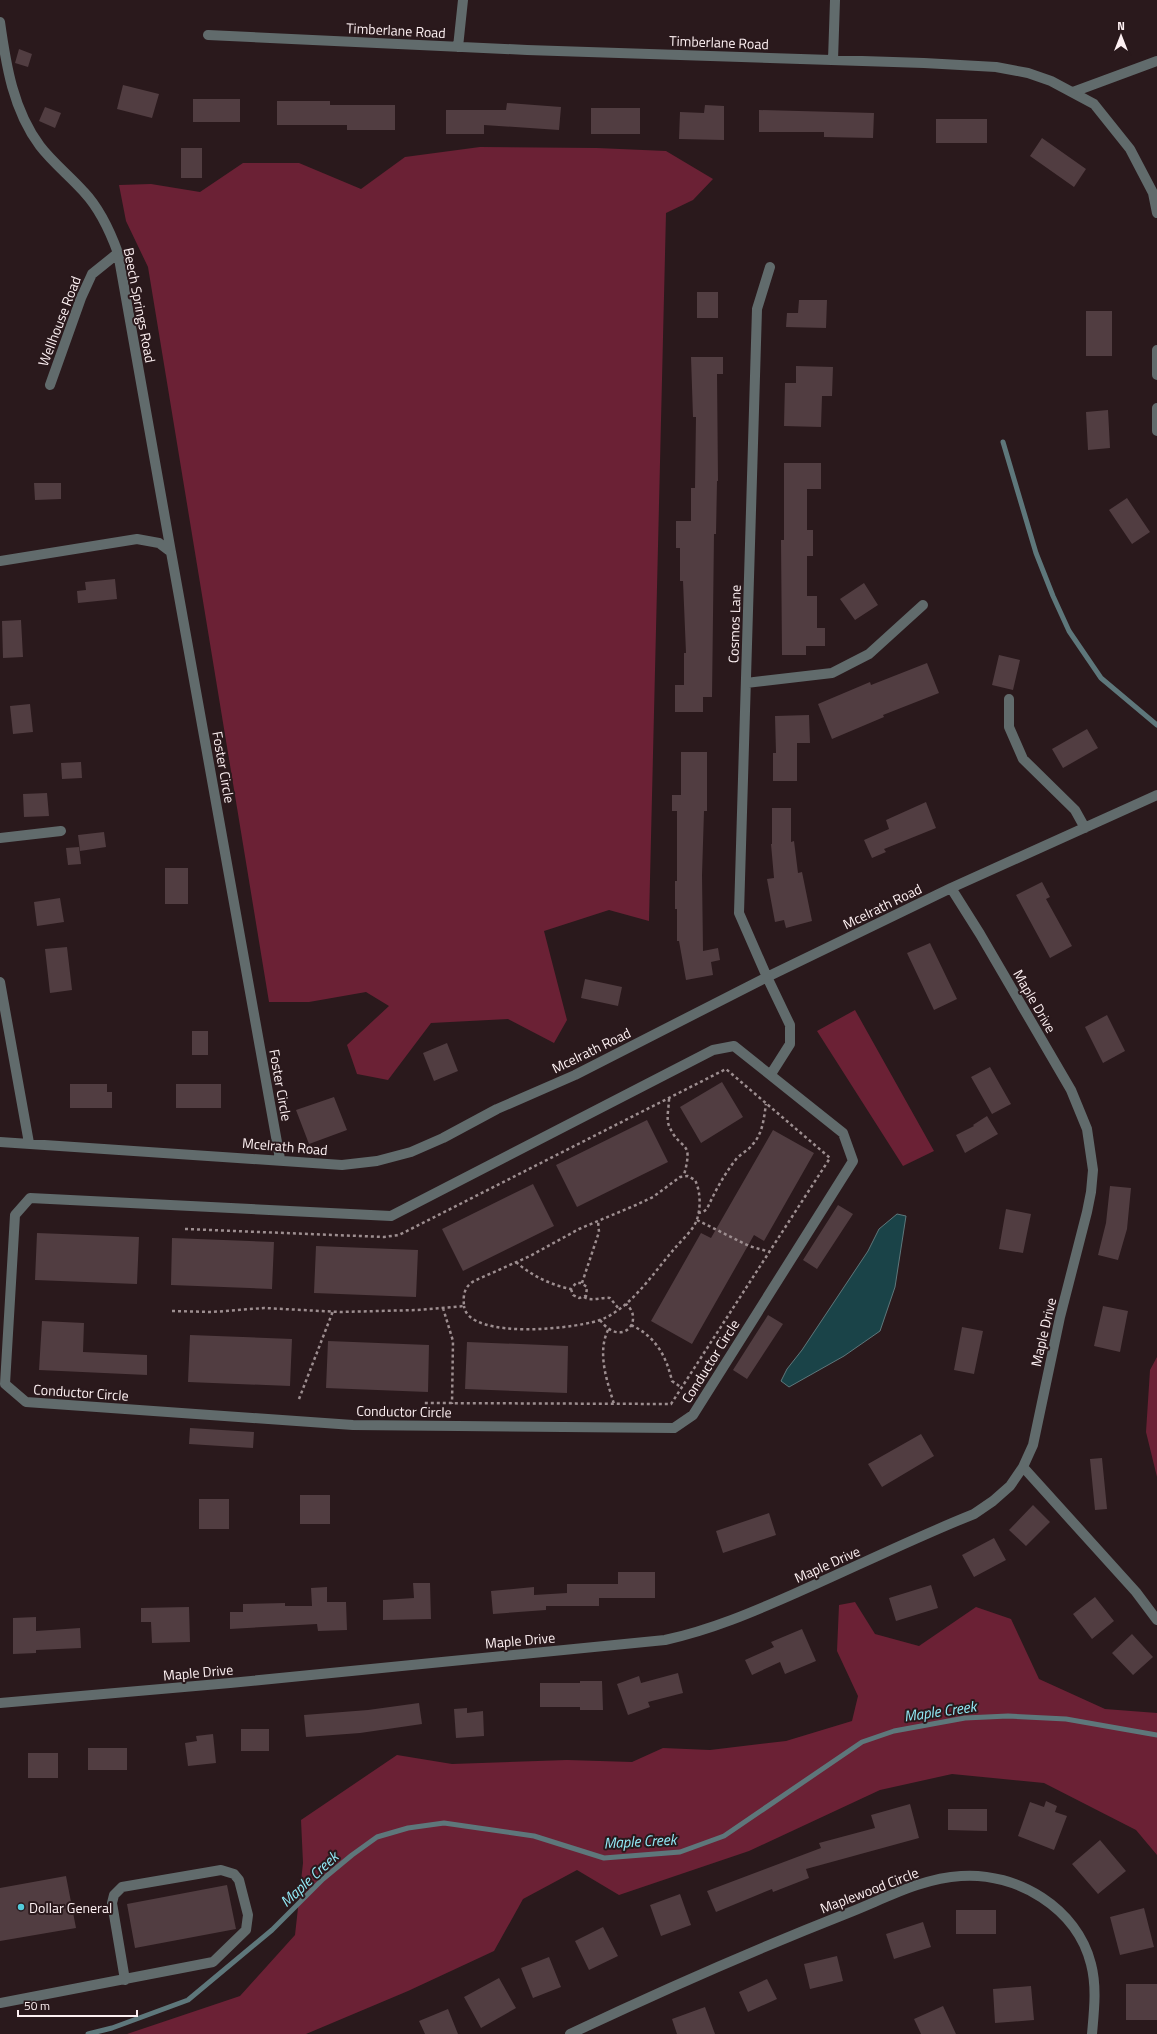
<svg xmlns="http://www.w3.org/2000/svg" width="1157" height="2034" font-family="'Titillium Web',sans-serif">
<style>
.green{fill:#6b2135}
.water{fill:#1a4348;stroke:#5e777b}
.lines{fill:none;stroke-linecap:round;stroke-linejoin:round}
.stream{stroke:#5e777b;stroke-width:5}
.building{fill:#513d41}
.path{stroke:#9d8e90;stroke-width:2.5;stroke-dasharray:3 3;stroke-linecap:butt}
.minor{stroke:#616b6c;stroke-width:10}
.poi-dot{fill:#53cbdb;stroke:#2a191c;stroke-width:1.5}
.labels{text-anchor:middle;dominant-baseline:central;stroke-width:4;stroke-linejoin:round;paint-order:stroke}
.street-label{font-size:14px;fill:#fdf0f2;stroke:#2a191c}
.poi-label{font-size:14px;fill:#fdf0f2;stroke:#2a191c;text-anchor:start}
.water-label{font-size:15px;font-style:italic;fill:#92ebf8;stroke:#2a191c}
</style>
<rect width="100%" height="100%" fill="#2a191c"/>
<path class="green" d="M480,147l117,1 69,3 47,28 -20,21 -27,13 -17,708 -40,-11 -65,21 23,89 -13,23 -46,-24 -77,4 -43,57 -31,-6 -10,-29 42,-39 -23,-14 -57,10h-40l-121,-735 -22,-46 -7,-36 32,-1 49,8 43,-29h56l62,26 44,-32z
M855,1010l79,141 -31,15 -86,-135z
M1157,1357v120l-11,-45 4,-62z
M855,1602l20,32 44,12 57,-39 35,12 28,60 66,30 52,4v142l-21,-25 -92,-47 -92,-9 -72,16 -131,61 -130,44 -42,-25 -54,29 -29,52 -86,40 -102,43h-179l113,-38 55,-61 8,-72 -2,-43 96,-65 55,9 115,-4 65,2 31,-14 47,2 76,-9 66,-20 6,-25 -21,-45 2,-46z"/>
<path class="water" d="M897,1214l9,2 -11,71 -15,44 -36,25 -55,31 -8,-6 6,-12 15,-19 66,-99 11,-22z"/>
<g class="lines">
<path class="stream" d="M1003,442l33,111 17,43 16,35 32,47 56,47
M88,2034l24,-6 76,-28 84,-70 51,-51 29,-24 25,-18 31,-9 36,-5 90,13 70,22 76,-6 44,-16 138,-94 32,-11 71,-13 43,-2 58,3 91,16"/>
</g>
<path class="building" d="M19,49l13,5 -4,13 -13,-4z
M123,85l36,9 -7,24 -35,-9z
M193,99h47v23h-47z
M277,101h53v4h65v25h-48v-5h-70z
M507,103l54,4 -2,23 -75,-5v9h-38v-24h60z
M705,105l19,1v34l-45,-1 1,-27 24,1z
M45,107l16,6 -6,15 -16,-7z
M591,108h49v26h-49z
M759,110l115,3 -1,25 -49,-1v-5h-65z
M936,119h51v24h-51z
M1042,138l44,31 -12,18 -44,-31z
M181,148h21v30h-21z
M697,292h21v26h-21z
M799,300h28l-1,28 -40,-1 1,-14h11z
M1086,311h26v45h-26z
M691,357h32v17h-6l1,107h-1l-1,53h-2l-2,163h-9v15h-28v-27h9v-32h2l-3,-72h-3v-33h-4v-27h15v-33h4l1,-71h-3z
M796,366l37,1 -1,29h-10l-1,31 -37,-1 1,-43h11z
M1108,410l2,38 -22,2 -2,-38z
M784,463h37v26h-14v41h6v26h-6v40h10v32h8v18h-19v9h-24l-1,-115h3z
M34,483h27v16l-26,1z
M1127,498l23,34 -18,12 -23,-34z
M115,579l2,20 -39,4 -1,-12 9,-1 -1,-8z
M864,583l14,22 -23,15 -15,-21z
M21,620l2,37 -20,1 -1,-37z
M999,655l21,5 -7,30 -21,-5z
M927,663l12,30 -56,22 1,2 -52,22 -14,-35 52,-22 1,3z
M30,704l3,28 -20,2 -3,-28z
M809,715l1,28h-13v38h-24v-28h3l-1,-37z
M1087,729l11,19 -35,20 -11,-19z
M681,752h26v59h-3l-2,64 1,76 15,-3 2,12 -9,2 2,13 -27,5 -7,-39h-2v-32h-2v-28h2v-70h-5v-16h9z
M81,762l1,16 -20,1 -1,-16z
M47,793l2,23 -25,1 -1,-23z
M926,802l10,26 -52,21 2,3 -14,6 -8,-18 25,-11 -3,-9z
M772,808h19v34l3,-1 4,32 4,-1 10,49 -26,7 -2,-8 -9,2 -8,-43 7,-1 -3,-34h1z
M104,832l2,15 -26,4 -2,-16z
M79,847l2,17 -13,1 -2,-17z
M165,868h23v36h-23z
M1042,882l8,15 -4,2 26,47 -22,12 -34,-63z
M60,898l4,24 -27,4 -3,-24z
M930,943l27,56 -23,11 -27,-57z
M67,947l5,43 -22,3 -5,-44z
M585,979l37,8 -4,19 -37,-8z
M1107,1015l18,36 -22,12 -18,-36z
M192,1031h16v24h-16z
M447,1043l11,28 -24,10 -11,-28z
M990,1067l21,37 -19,10 -21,-37z
M722,1082l21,35 -42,26 -21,-36z
M70,1084h37v8h5v16h-42z
M176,1084h45v24h-45z
M334,1097l13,33 -38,14 -13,-34z
M987,1116l11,18 -33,19 -9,-18 18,-9 -1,-1z
M647,1120l21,42 -91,45 -21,-42z
M773,1130l41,23 -50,88 -10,-6 -62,109 -41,-23 50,-88 10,5z
M533,1184l21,42 -91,45 -21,-42z
M1110,1186l21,2 -4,41 -9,31 -20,-5 8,-32z
M838,1205l15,9 -36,55 -14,-9z
M1006,1209l25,5 -8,39 -24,-4z
M37,1233l102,4 -2,47 -102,-4z
M172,1238l102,4 -2,47 -101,-4z
M316,1246l102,4 -2,47 -102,-4z
M1103,1306l25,5 -8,41 -26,-6z
M768,1315l15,9 -36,55 -14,-9z
M42,1321l42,2 -1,29 64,3v20l-108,-5z
M962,1327l21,4 -9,43 -20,-4z
M190,1335l102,4 -2,47 -102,-4z
M328,1341l101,4 -1,47 -102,-4z
M467,1342l101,4 -1,47 -102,-4z
M190,1428l64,4 -1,16 -64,-4z
M921,1434l13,22 -52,31 -14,-23z
M1102,1458l5,51 -12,1 -5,-51z
M300,1495h30v29h-30z
M199,1499h30v30h-30z
M1033,1505l17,17 -24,24 -17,-16z
M769,1513l7,22 -53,18 -7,-22z
M994,1538l12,22 -32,17 -12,-22z
M618,1572h37v26h-56v8h-53v4l-53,4 -2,-23 43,-4v8l33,-2v-9h51z
M413,1583h17l1,36 -48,1v-20l31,-2z
M931,1585l7,23 -42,13 -7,-23z
M327,1587v15h19l1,28 -29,1 -1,-7 -87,5v-17h13v-8l42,-1v3h27l-1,-18z
M1095,1597l19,24 -22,18 -19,-25z
M189,1607l1,35 -38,1 -1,-21h-10v-14z
M36,1617v14l44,-3 1,20 -45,2v3l-23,1v-36z
M802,1629l14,32 -31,13 -5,-12 -28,13 -7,-15 29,-13 -3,-5z
M1132,1634l21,23 -20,18 -21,-22z
M678,1673l5,20 -35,9 2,5 -22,8 -11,-31 22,-8 2,7z
M580,1681h22l1,29h-23v-3h-40v-24h40z
M419,1703l3,21 -62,9 -54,4 -2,-22 64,-5z
M467,1708v5l16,-2 1,25 -28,2 -2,-29z
M241,1729h28v22h-28z
M213,1734l3,29 -28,3 -3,-23 12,-2 -1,-5z
M88,1748h39v22h-39z
M28,1753h30v25h-30z
M1046,1801l11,5 -2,6 12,4 -13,34 -36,-14 12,-34 14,5z
M910,1804l9,34 -113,31 3,9 -36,14 -1,-3 -56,23 -9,-21 114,-43 -2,-5 56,-15 -4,-13z
M948,1809h39v22l-39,-1z
M1100,1840l26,31 -28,23 -26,-30z
M66,1876l10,52 -76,13v-53z
M227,1885l9,44 -101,19 -8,-44z
M680,1894l11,31 -30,11 -11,-31z
M1144,1908l10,39 -34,8 -10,-38z
M956,1910h40v24h-40z
M923,1922l8,25 -37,12 -8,-25z
M603,1927l15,29 -29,14 -14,-29z
M837,1956l6,25 -33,8 -6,-25z
M549,1957l12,30 -28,11 -12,-30z
M499,1978l17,30 -35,20 -17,-31z
M767,1979l10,20 -29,13 -9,-20z
M1126,1984h31v36h-31z
M1031,1986l3,34 -39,3 -2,-34z
M943,2006l13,28h-35l-7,-15z
M705,2007l10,27h-38l-5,-15z
M448,2009l10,25h-33l-6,-13z"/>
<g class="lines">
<path class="path" d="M669,1099c0,8 -3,19 0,27 12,27 25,12 15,49
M698,1213l5,-1 4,-3c8,-18 18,-36 30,-51 5,-5 12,-8 16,-14 10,-11 11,-27 13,-40
M697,1220l52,26 21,6
M185,1229l199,8 15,-2 327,-166 104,89 -159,246 -249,-1
M516,1262c16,14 35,23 55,27l5,-6h5l6,4 -1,9 -7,2 -6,-3 -2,-6
M582,1283l17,-51 -1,-11
M584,1297c7,5 17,0 26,1l9,11
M443,1308l10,33 -1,63
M172,1311l40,1 52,-4 76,4 78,-2 46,-4c-1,-11 0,-19 10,-25l56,-25 49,-27 57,-24 17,-8 27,-20 8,-1 7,4c6,12 6,30 1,42 -4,9 -14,18 -21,26 -21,24 -41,56 -70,70 -23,11 -137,23 -141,-12
M600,1320c22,29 45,0 26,-16
M631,1325c24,11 35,30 41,56l10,7
M608,1330c-11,23 -1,51 6,74
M299,1399l34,-88"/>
<path class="minor" d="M0,22c6,43 13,88 40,124 13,17 30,30 44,46 16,17 26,39 34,61l53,299
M208,35l319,15 397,13 72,4 32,6 23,8 43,23 36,45 23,44 4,20
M458,47l5,-47
M833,60l2,-60
M1073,92l84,-31
M770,267l-13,42 -18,604 28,64 23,48v19l-19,30
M1157,350v25
M50,385l31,-87 11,-24 26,-21
M1157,408v23
M0,561l137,-22 22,4 12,9 109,607
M746,683l86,-10 37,-19 54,-49
M1009,699v28l14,32 52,51 10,18
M0,838l61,-7
M0,982l29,161
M734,1046l109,87 10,28 -160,254 -19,13 -321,-3 -327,-23 -21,-18 10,-169 15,-17 361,18 322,-166z
M0,1142l342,23 35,-4 34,-9 32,-14 54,-29 78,-34 192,-98 184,-89 206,-93
M1023,1467l113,125 21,28
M0,1703l230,-20 435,-43c46,-10 88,-28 131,-47 59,-26 118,-55 178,-79l19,-13 17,-15 13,-19 10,-22 27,-128 27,-105 4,-20 2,-22 -6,-41 -16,-39 -91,-156 -29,-46
M0,2003l213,-41 33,-32 2,-15 -9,-35 -5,-6 -13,-4 -99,17 -8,8 -2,8 13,77
M570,2034c91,-43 184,-84 278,-121 36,-14 74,-35 113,-37 56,-4 116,32 130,88 6,23 3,47 1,70"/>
</g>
<circle class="poi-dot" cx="21" cy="1907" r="4"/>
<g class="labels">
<g class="street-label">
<text transform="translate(396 30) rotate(3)">Timberlane Road</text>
<text transform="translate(719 42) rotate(2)">Timberlane Road</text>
<text transform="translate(140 305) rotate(79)">Beech Springs Road</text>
<text transform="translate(59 321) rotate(-69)">Wellhouse Road</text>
<text transform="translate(734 624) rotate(-88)">Cosmos Lane</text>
<text transform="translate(224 767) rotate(80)">Foster Circle</text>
<text transform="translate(882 906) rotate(-26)">Mcelrath Road</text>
<text transform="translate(1035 1001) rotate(60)">Maple Drive</text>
<text transform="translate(591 1050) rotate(-26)">Mcelrath Road</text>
<text transform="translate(281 1085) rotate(80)">Foster Circle</text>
<text transform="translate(285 1146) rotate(5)">Mcelrath Road</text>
<text transform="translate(1043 1332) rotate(-77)">Maple Drive</text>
<text transform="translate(710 1361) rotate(-58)">Conductor Circle</text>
<text transform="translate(81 1392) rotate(4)">Conductor Circle</text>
<text transform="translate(404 1411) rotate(1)">Conductor Circle</text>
<text transform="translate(827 1564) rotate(-24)">Maple Drive</text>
<text transform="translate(520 1640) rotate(-5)">Maple Drive</text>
<text transform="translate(198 1672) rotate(-5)">Maple Drive</text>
<text transform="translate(869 1890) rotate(-21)">Maplewood Circle</text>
</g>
<g class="poi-label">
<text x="29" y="1907">Dollar General</text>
</g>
<g class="water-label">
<text transform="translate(940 1711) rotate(-8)">Maple Creek</text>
<text transform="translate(640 1841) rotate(-3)">Maple Creek</text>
<text transform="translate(309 1879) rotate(-43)">Maple Creek</text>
</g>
</g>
<g transform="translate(1121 36)" stroke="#2a191c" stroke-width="3" paint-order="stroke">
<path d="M0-3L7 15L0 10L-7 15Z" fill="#fdf0f2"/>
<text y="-6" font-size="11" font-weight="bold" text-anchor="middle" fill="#fdf0f2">N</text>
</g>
<path d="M18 2010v6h119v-6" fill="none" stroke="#fdf0f2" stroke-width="2"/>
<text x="24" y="2010" font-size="12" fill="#fdf0f2" stroke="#2a191c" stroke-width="3" paint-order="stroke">50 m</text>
</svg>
